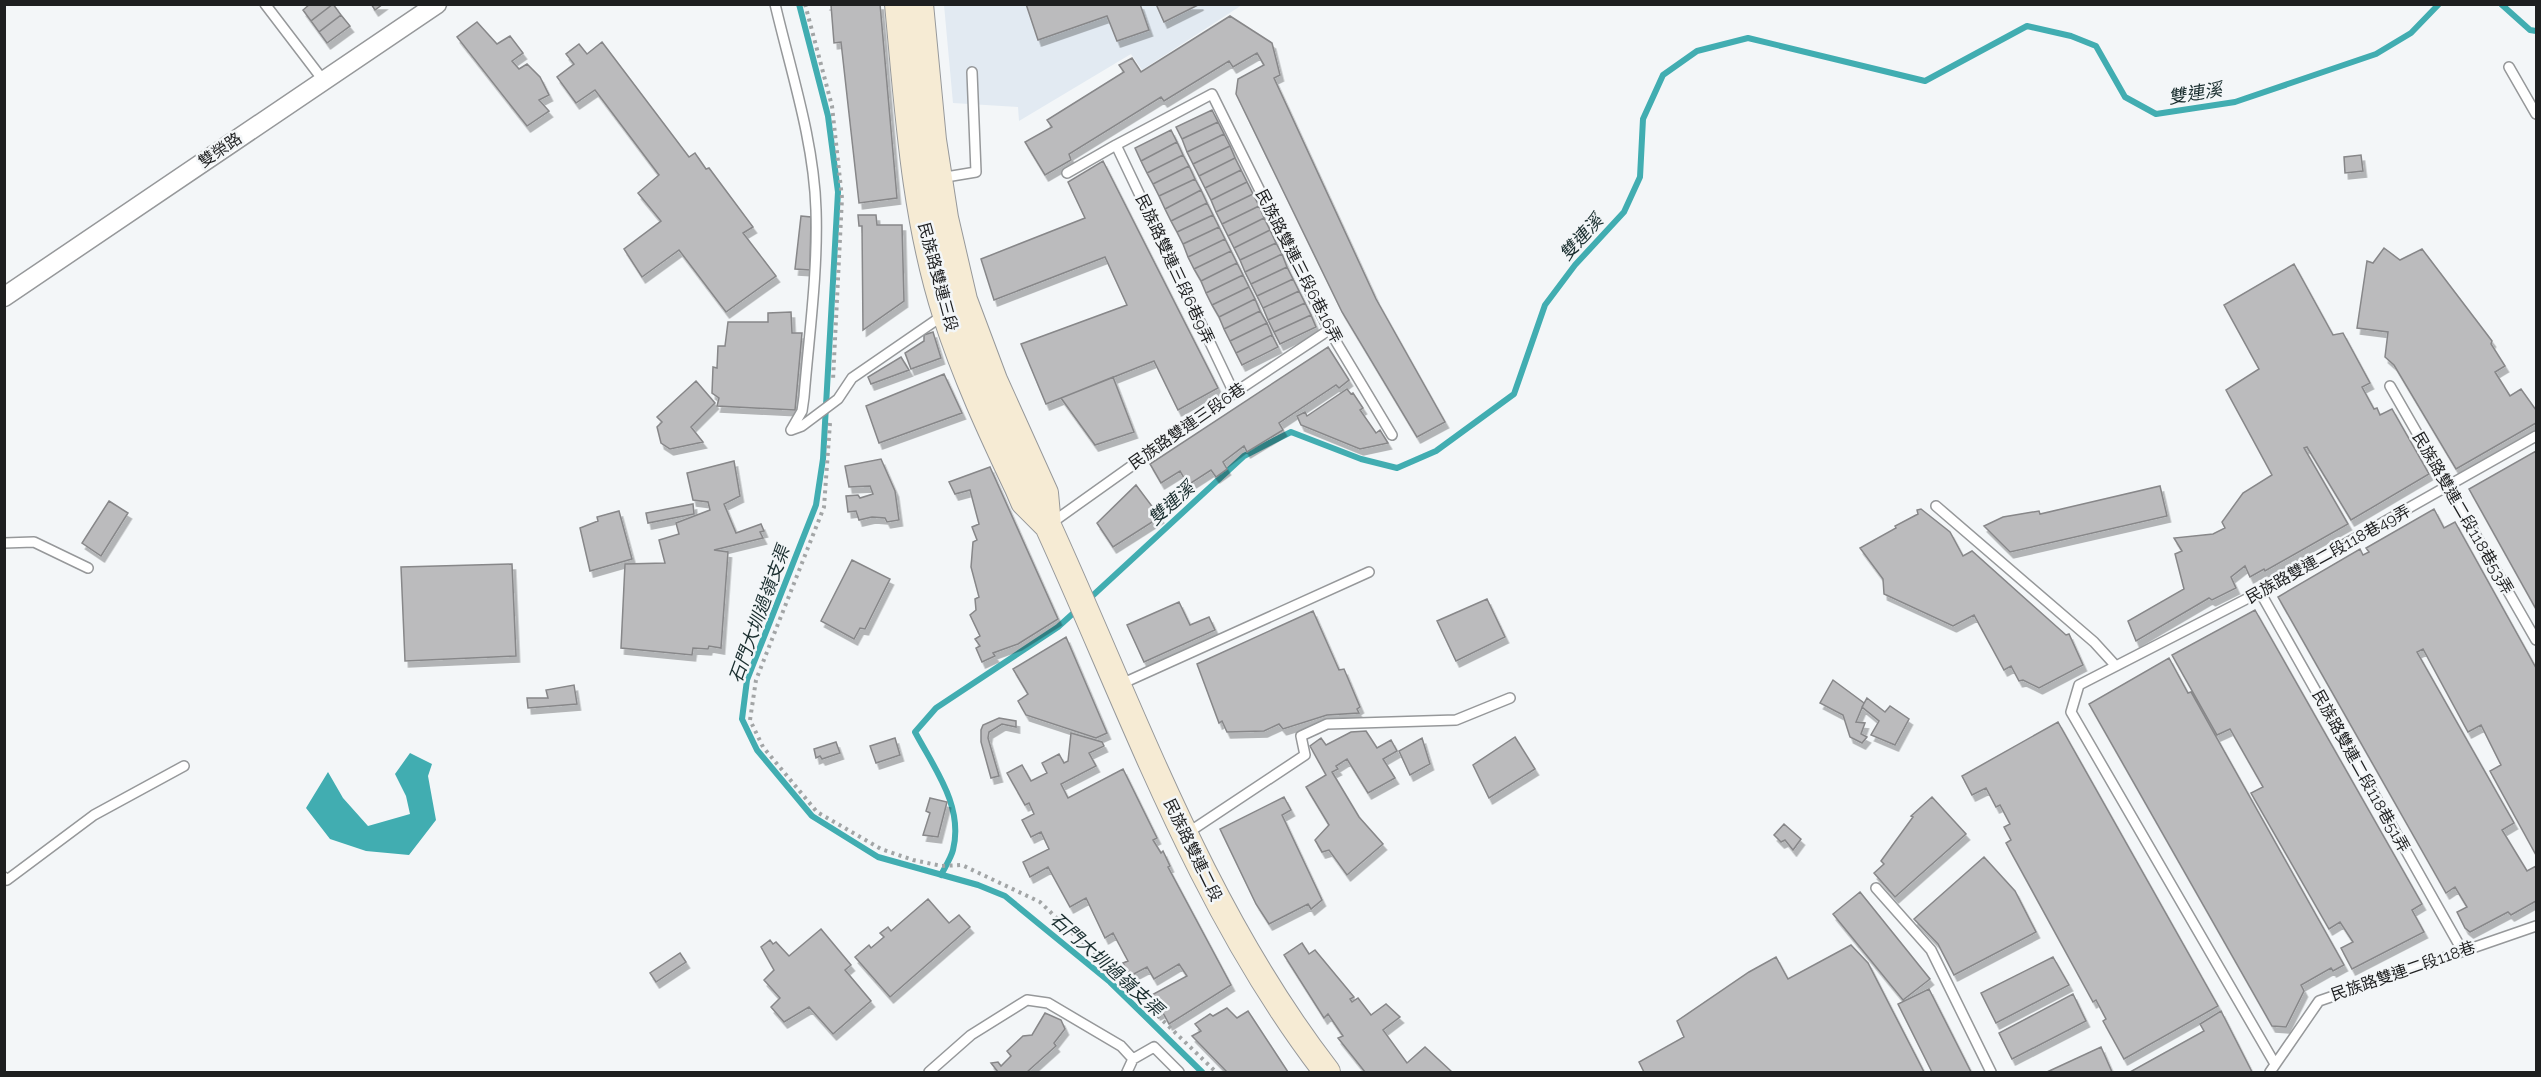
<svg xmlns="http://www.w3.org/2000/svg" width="2541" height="1077" font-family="Raleway,'Noto Sans TC',sans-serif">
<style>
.built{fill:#e2eaf2}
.water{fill:#41adb1}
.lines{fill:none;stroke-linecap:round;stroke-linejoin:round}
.stream{stroke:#41adb1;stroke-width:6}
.building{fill:#bbbbbd;stroke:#878789;stroke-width:1.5;filter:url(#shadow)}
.service-casing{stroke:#96989a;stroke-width:12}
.minor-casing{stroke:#96989a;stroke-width:21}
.secondary-casing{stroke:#96989a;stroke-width:28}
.path{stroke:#a2a5a6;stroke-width:4;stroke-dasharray:3 4.5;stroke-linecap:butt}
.service{stroke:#fff;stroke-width:9}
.minor{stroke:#fff;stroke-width:18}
.secondary{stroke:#f6ebd4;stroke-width:26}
.labels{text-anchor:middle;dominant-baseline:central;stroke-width:5;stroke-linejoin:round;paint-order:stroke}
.street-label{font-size:16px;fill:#1e1f20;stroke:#f3f6f8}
.water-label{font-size:18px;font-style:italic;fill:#1a2e2f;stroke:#f3f6f8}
</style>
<defs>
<filter id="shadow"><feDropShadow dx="3.5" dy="6" stdDeviation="0" flood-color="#0004"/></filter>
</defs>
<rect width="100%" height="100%" fill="#f3f6f8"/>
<path class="built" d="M944,5h298l-100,65 -11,-16 -112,67 -1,-14 -65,-4z"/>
<path class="water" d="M410,753l22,11 -4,12 8,44 -27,35 -43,-4 -36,-12 -24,-31 22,-36 15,26 25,28 42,-12 -4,-18 -11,-22z"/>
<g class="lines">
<path class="stream" d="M799,4l29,112 10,76 -15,267 -7,46 -69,175 -5,39 15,31 55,66 66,41 100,28 27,11 105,86 92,90
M2501,4l29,26 6,1
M1089,599l155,-143 47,-24 70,27 36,9 39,-17 78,-57 31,-89 30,-40 49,-53 16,-35 3,-58 20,-44 34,-24 51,-13 177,43 102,-55 44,10 25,10 29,51 31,17 79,-12 141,-48 35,-21 28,-29
M941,875c4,-8 10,-17 12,-25 11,-44 -19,-82 -38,-118l21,-24 122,-81 21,-19"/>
</g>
<path class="building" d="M310,4h23l-22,17 -8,-11z
M333,4l8,11 -22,17 -8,-11z
M371,4h12l-8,6z
M826,4h54l17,194 -38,5 -18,-161 -7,1 -3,-38z
M1026,4h114l9,26 -32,11 -10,-25 -69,24z
M1156,4h44l-36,18z
M341,15l9,11 -23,17 -8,-11z
M1230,16l42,27 8,32 -6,3 102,221 69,123 -28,15 -75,-125 -106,-218 2,-15 26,-14 -7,-12 -24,14 -4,-6 -65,40 -3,-4 -92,57 2,6 -26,15 -20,-33 27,-15 -5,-7 77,-48 -5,-7 13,-7 9,14z
M477,22l20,22 13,-8 13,17 -11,8 7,8 8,-5 13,13 9,18 -10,5 10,11 -22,15 -70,-89z
M602,42l87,115 6,-4 11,16 3,-1 44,59 -10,6 33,43 -50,36 -47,-62 -37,27 -18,-28 37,-28 -23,-28 21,-18 -64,-85 -19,13 -19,-26 17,-13 -8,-10 13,-10 8,10z
M1212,110l6,12 -36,17 -6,-12z
M1218,122l6,12 -37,18 -5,-13z
M1171,130l6,12 -36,19 -6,-13z
M1224,134l6,12 -37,18 -6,-12z
M1177,142l6,13 -36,18 -6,-12z
M1230,146l5,12 -36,18 -6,-12z
M1183,155l6,11 -36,18 -6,-11z
M2361,155l2,16 -18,2 -1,-16z
M1235,158l6,12 -36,18 -6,-12z
M1103,161l115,227 -40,22 -24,-49 -108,43 -25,-60 106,-39 -22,-48 -111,43 -13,-41 104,-41 -17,-36z
M1189,166l6,13 -36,17 -6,-12z
M1241,170l6,12 -36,18 -6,-12z
M1195,179l6,11 -36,19 -6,-13z
M1247,182l6,12 -37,18 -5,-12z
M1201,190l6,13 -36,18 -6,-12z
M1253,194l6,12 -37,18 -6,-12z
M1207,203l6,12 -36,17 -6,-11z
M1259,206l5,12 -36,18 -6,-12z
M858,215h18l1,10h25l2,76 -41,29 -1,-104h-3z
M1213,215l6,12 -36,17 -6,-12z
M801,216l10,1 -1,53 -15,-1z
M1264,218l6,12 -36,18 -6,-12z
M1219,227l6,12 -37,18 -5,-13z
M1270,230l6,13 -36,17 -6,-12z
M1225,239l6,12 -37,18 -6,-12z
M1276,243l6,11 -37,18 -5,-12z
M2384,248l16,12 22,-11 70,92 -1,3 14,22 -10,6 15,24 11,-7 15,21v13l-80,46 -62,-104 -9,-8 3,-25 -31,-4 10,-67 6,2z
M1231,251l6,12 -36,18 -7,-12z
M1282,254l5,13 -36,17 -6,-12z
M1237,263l6,12 -37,18 -5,-12z
M2294,264l39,71 10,-2 27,50 -8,4 12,22 3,-1 3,7 12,-6 37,65 -78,46 -44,-73 -3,1 44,76 -83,47 -1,-2 -14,8 -5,-11 -14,11 5,11 -24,12 -3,-2 -73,43 -8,-20 56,-32 -9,-35 7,-3 -8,-13 39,-4 12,-6 -3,-6 21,-29 29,-18 -46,-85 33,-21 -35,-64z
M1287,267l6,12 -36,17 -6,-12z
M1243,275l6,12 -37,18 -6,-12z
M1293,279l6,12 -36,17 -6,-12z
M1249,287l6,12 -36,18 -7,-12z
M1299,291l6,12 -37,17 -5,-12z
M1255,299l5,12 -36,18 -5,-12z
M1305,303l6,12 -37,17 -6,-12z
M1260,311l7,12 -37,18 -6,-12z
M791,312l1,21h10l-7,77 -78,-4 2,-8 -7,-5 1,-26 4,1 1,-22h7l3,-24h40v-9z
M1311,315l5,12 -36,17 -6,-12z
M1267,323l5,12 -36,18 -6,-12z
M933,332l8,26 -30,11 -6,-16 19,-12v-6z
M1272,335l6,12 -36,18 -6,-12z
M1328,347l21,33 -10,8 -3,-3 -57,38 4,7 -36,22 -3,-6 -21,16 4,7 -11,8 -5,-7 -23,15 -8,-14 -19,12 -11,-19z
M901,357l8,13 -38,14 -3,-7z
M944,374l18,39 -83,30 -13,-37z
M1113,377l21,55 -39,13 -34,-47z
M696,381l19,22 -24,24 12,15 -33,7 -9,-6 -4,-16 5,-5 -5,-5z
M1347,389l4,5 2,-1 10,15 -3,2 16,23 4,-3 8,13 -28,6 -59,-24 -4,-9 8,-4 2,4z
M2536,451v158l-67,-120z
M881,459l14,32 4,29 -12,2 -2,-4 -13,-1 -13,3 -3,-9 -8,1 -2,-16 12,-1 2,3 13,-4 -3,-8 -21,1 -4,-21z
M734,461l6,35 -16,8 12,29 25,-9 3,7 -4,1 3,6 -49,12 14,2 -7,96 -12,-2 -1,3 -15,-1 -1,7 -71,-7 4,-84 40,-1 -6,-23 20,-6 -3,-11 34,-13 -2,-8 -15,-2 -6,-27z
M990,467l68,152 -40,25 -25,9 2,3 -13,6 -6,-14 4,-2 -5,-7 5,-3 -10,-21 6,-5 -1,-11 4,-2 -8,-30 2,-25 4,-2 -5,-13 7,-3 -9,-34 -15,4 -6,-12z
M1136,485l24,32 -47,30 -16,-24z
M2160,486l7,30 -157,36 -26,-26 19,-9 36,-6 1,3z
M109,501l19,12 -27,43 -19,-13z
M693,504l1,10 -46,9 -2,-10z
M1921,509l29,23 13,24 9,-5 94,84 3,-1 14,31 -44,23 -16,-8 -4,1 -8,-15 -7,4 -30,-55 -21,11 -69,-32 -1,-15 -23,-31 36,-20 -1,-2 23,-12 -1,-4z
M2434,509l10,19 11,-6 81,146v187l-46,-84 11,-6 -20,-40 -13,7 -45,-83 -6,3 97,171 -12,7 25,41 9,-5v35l-25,14 -3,-3 -38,20 -5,-4 -8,-16 10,-5 -12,-20 -9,6 -168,-296 82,-48 3,6 6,-3 -3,-4z
M619,511l13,48 -42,12 -10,-43 18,-7 -1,-4z
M852,560l38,19 -25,50 -5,-1 -6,11 -33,-18z
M512,564l4,92 -111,5 -4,-94z
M1487,599l18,38 -49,24 -19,-40z
M1179,602l11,23 19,-8 6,13 -71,32 -17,-37z
M2255,610l167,294 -10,6 12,22 -72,37 -11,-21 12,-6 -13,-20 -11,7 -78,-136 12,-6 -33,-58 -13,6 -45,-80z
M1313,611l26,59 5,-1 16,38 -3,2 2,4 -32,2 -44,14 -4,-5 -15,7 -37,1 -5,-11 -3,2 -22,-59z
M1066,637l41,96 -11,5 -70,-23 -8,-14 10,-7 -15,-25z
M2169,658l19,35 3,-1 153,273 -11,6 -2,-3 -30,17 3,6 -18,36 -14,-1 -183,-322z
M1833,680l31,23 -8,19 9,1 -4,11 6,3 -5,6 -12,-6 -7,-22 -23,-12z
M574,685l3,19 -49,4 -1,-10h21l-2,-8z
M1867,698l18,14 5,-6 19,13 -14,26 -24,-10 8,-14 -17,-14z
M999,718l17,3v6l-14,-3 -13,8 -1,6 11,38 -8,2 -10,-36v-12l2,-5z
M2058,722l160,284 -94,53 -21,-38 3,-2 -10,-19 -3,2 -87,-159 5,-3 -7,-13 6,-3 -10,-19 -4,2 -10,-19 -14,7 -10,-19z
M1366,731l11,17 14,-8 6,11 -14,8 12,19 -27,15 -21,-34 -11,7 2,3 -6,3 27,45 24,27 -36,31 -18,-25 -7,2 -7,-12 14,-15 -23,-38 20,-12 -16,-29 11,-8 5,7 25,-13z
M1071,733l31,9 2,4 -15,7 7,13 -35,18 7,14 55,-29 34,69 -4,2 8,13 2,-2 7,15 -2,1 63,118 -62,39 -7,-13 -5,3 -9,-17 39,-21 -8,-12 -25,15 -7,-12 -17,9 -7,-13 5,-2 -15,-28 -8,5 -19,-40 -16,9 -22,-40 -18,10 -7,-15 26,-13 -8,-17 -10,5 -9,-17 12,-6 -5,-11 -4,2 -18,-32 15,-8 9,16 16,-8 -5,-10 17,-9 5,9 4,-2z
M1515,737l20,32 -46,29 -16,-33z
M895,738l5,17 -24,8 -6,-17z
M1422,738l8,26 -20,11 -11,-24z
M836,742l4,11 -18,6 -2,-3 -4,2 -2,-9z
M1284,797l7,13 -9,5 40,85 -11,9 -3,-5 -39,20 -13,-20 -36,-75z
M1932,797l34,37 -71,63 -21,-24 10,-9 -3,-3 32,-44 -2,-1z
M930,798l17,4 -9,35 -15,-2 7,-22 -4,-2z
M1784,824l17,15 -8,11 -8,-10 -4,2 -7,-7z
M1984,857l31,34 21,41 -82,43 -16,-31 -24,-25z
M1860,892l70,87 -27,21 -70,-86z
M928,899l21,24 10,-8 11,12 -80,70 -35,-40 14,-12 2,3 13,-11 -4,-4 8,-6 3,4z
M821,929l30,36 -6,5 26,31 -38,33 -24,-27 -25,15 -13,-15 9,-9 -16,-18 10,-10 -13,-23 9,-7 3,4 3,-2 13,14z
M1302,943l7,11 6,-4 39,47 -4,2 2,3 6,-4 13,17 15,-11 14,13 -17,13 24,33 18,-16 27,25h-87l-27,-34 5,-2 -15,-22 -4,4 -40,-63z
M1851,945l17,18 56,109h-280l-5,-10 45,-25 -7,-16 72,-49 27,-15 12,22z
M680,953l6,9 -30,20 -6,-9z
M2053,957l16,28 -73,38 -15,-30z
M1929,989l42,83h-39l-34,-68z
M2073,994l13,27 -74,38 -13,-26z
M1227,1008l10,10 11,-7 40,61h-61l-35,-36 9,-5 -6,-7 15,-10 3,2z
M2221,1011l31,61h-122l74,-41 -4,-7z
M1045,1013l16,7 4,9 -11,14 2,3 -29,26h-29l-7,-9 7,-1 3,4 10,-10 -4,-5 16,-15 9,-1z
M2101,1047l11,25h-65z"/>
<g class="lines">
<g class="service-casing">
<path id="service" d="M265,4l58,76
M775,4c16,68 39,137 41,206 2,62 -7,125 -12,187l-2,14 -11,19
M2509,67l27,47
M1067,173l49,-28
M940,178l36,-6 -4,-100
M2390,386l146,254
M1234,393l-118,-248 96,-51 117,236 63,105
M791,430l11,-4 36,-27 14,-21 93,-64
M1936,506l158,136 21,23
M1050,524l184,-131 95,-63
M4,543l30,-1 54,26
M2260,592l202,358
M1119,685l250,-113
M1186,834l119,-79 -4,-19 26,-12 129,-4 54,-22
M4,877l3,3 87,-65 90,-49
M1876,888l55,62 60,122
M2275,1064l-204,-352 8,-27 181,-93 276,-156
M929,1072l42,-37 56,-35 21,3 73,43 12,13 21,-12 25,25
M1127,1072l6,-13
M2270,1072l49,-71 217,-75"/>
</g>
<g class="minor-casing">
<path id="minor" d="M4,297l433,-293"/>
</g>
<g class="secondary-casing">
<path id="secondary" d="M898,4c10,104 16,211 48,311 19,60 45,116 72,173l6,14 24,24
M920,4l13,136 12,78 19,82 30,80 51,113 3,33c85,186 153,383 279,546"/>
</g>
<path class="path" d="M805,4l27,102 10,92 -9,182
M830,423l-6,84 -68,173 -6,40 13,27 54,65 64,37 32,11 29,6 20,-1 78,37 176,170"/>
<use href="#service" class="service"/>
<use href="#minor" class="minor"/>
<use href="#secondary" class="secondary"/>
</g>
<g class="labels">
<g class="street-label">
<text transform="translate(220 150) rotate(-34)">雙榮路</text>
<text transform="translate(1299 266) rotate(63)">民族路雙連三段6巷16弄</text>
<text transform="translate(1175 269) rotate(65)">民族路雙連三段6巷9弄</text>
<text transform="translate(938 277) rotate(75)">民族路雙連三段</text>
<text transform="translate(1187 426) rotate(-35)">民族路雙連三段6巷</text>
<text transform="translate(2463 513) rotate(60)">民族路雙連二段118巷53弄</text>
<text transform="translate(2328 554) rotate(-29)">民族路雙連二段118巷49弄</text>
<text transform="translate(2361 771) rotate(61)">民族路雙連二段118巷51弄</text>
<text transform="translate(1193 850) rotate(64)">民族路雙連二段</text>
<text transform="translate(2403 971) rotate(-19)">民族路雙連二段118巷</text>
</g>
<g class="water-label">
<text transform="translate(2195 93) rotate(-9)">雙連溪</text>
<text transform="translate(1581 237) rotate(-48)">雙連溪</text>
<text transform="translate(1171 503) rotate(-42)">雙連溪</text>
<text transform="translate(759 614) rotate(-70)">石門大圳過嶺支渠</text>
<text transform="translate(1107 964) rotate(42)">石門大圳過嶺支渠</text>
</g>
</g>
<rect width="2541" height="1077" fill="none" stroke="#1e1f20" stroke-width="12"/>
</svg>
